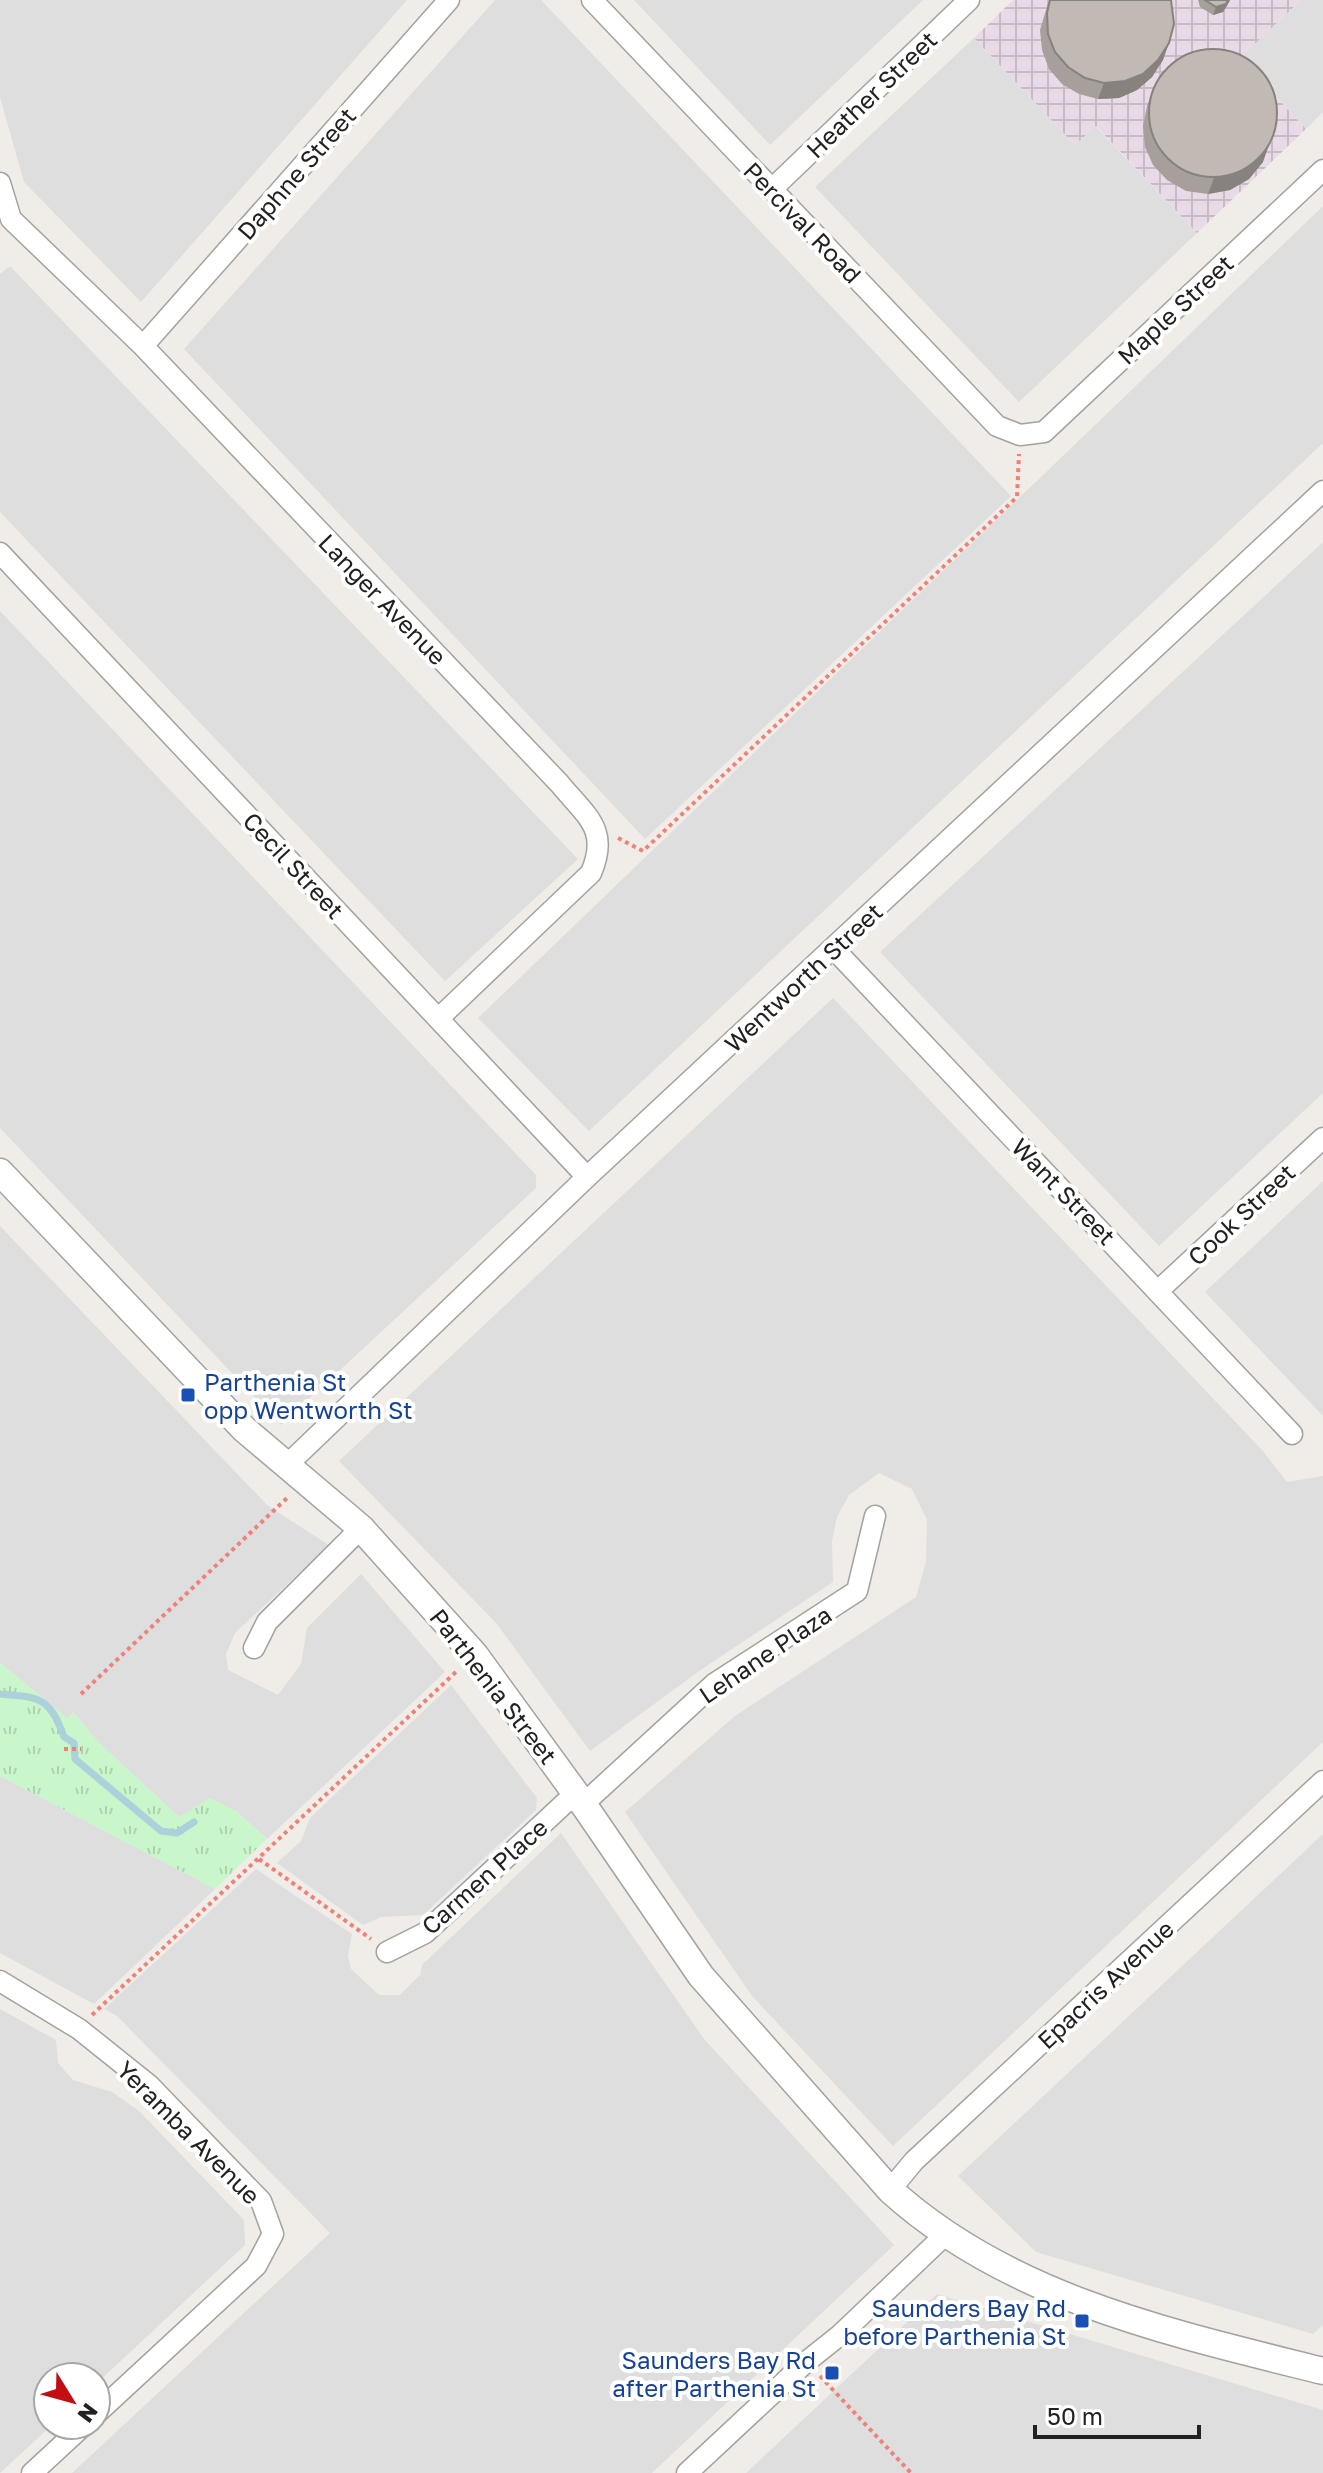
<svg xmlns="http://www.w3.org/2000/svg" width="1323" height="2473" font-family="'Golos Text',sans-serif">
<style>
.residential{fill:#dedede}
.industrial{fill:url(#industrial-grid)}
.park{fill:url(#park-tufts)}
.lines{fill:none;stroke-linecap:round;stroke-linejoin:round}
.stream{stroke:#acd1da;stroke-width:7}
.minor-casing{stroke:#a2a2a2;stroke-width:23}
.tertiary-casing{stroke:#a2a2a2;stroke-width:29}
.path{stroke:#f08179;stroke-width:4;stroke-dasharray:4 4;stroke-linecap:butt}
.minor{stroke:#fff;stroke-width:20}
.tertiary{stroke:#fff;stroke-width:26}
.wall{fill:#a69f9b}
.shaded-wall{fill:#87827e}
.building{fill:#c1b9b4;stroke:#87827e;stroke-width:2}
.transit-dot{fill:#1a4fb4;stroke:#fff;stroke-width:3}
.labels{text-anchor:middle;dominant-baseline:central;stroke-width:8;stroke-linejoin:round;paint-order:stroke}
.street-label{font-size:24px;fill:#212121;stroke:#fff}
.transit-label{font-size:24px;fill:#164399;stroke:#fff;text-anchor:end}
</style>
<defs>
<pattern id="industrial-grid" width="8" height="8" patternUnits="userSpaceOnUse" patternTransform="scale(2)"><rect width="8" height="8" fill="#e9dae7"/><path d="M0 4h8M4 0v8" fill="none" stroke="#c8bbc6"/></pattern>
<pattern id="park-tufts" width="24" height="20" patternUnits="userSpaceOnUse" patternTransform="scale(2)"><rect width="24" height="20" fill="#c9f6cb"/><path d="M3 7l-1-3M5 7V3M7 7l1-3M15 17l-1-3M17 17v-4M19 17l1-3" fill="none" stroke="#acd3ae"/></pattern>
</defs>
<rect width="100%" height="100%" fill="#f0ede8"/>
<path class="residential" d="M0,0h407l-266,302 -117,-120 -24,-85z
M495,0h46l470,496 -366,343 -461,-490z
M634,0h289l-153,145z
M1301,0h22v112l-17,17 -66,-72z
M974,38l101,107 20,-19 102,107 -178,169 -204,-215z
M1323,206v237l-734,688 -111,-113z
M10,266l568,593 -133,122 -445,-469v-238z
M1323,542v551l-164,153 -279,-294z
M0,611l536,564v13l-255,237 -281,-297z
M833,998l429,452 25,32 36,-6v266l-430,404 -141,-150 -127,-184 110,-96 181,-119 10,-35 1,-42 -15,-31 -33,-16 -30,22 -12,22 -5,24 1,41 -131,87 -112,82 -94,-128 -157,-162z
M1323,1181v235l-118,-124z
M0,1226l268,280 61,39 -94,88 -9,21 2,16 50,25 23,-31 6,-36 54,-54 84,98 -178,167 -31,-28 -57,6 -80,-74 -25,-30 -7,5 -67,-55z
M451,1685l86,113 -1,12 -113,105 -42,2 -18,8 -86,-62 24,-22 9,-23z
M0,1776l215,113 -121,115 -94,-51z
M561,1833l143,206 190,206 -242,228h-580l258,-240 -213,-217 -13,-7 152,-140 96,65 -4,22 3,13 28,26h21l20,-20 2,-10z
M1323,1834v491l-10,9 -277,-82 -78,-76z
M0,2009l56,31 2,23 15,17 39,12 27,19 105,109 1,25 -149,139v-7h-48v48h4l-52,48z
M937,2294l386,116v63h-577z"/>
<path class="industrial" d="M1013,0h288l-61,58 66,71 -109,104 -101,-107 -21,19 -101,-107z"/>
<path class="park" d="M0,1663l67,55 6,-6 26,31 80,74 31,-19 26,13 31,28 -52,50 -215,-113z"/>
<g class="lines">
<path class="stream" d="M0,1694c39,3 50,3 64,43l10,6 1,16 86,72 16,2 17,-11"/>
<g class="minor-casing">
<path id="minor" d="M592,0l405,426 23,9 24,-3 279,-262
M0,183l11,36 132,127 416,437c27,33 51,46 32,90l-152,145
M772,189l197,-189
M143,346l306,-346
M0,553l587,624
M834,949l458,485
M1159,1290l164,-152
M286,1466l301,-289 736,-686
M254,1648l13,-26 94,-94
M387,1952l38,-19 141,-131 25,-5 123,-113 143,-93 18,-75
M0,1981l79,48 70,56 112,116 12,33 -17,32 -160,148
M890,2190l24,-29 409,-380
M32,2473l52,-48
M687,2473l119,-111 34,-27 106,-101"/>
</g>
<g class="tertiary-casing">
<path id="tertiary" d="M0,1172l244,257 117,99 114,127 104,143 122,178 189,214c119,108 281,143 433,181"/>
</g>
<path class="path" d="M618,838l25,13 374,-354 2,-43
M81,1694l207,-197
M64,1749h17
M259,1859l112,80
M92,2015l366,-345
M820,2376l91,97"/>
<use href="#minor" class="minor"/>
<use href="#tertiary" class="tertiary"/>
</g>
<path class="wall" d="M1049,0h122l-8,60 -11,17 -15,13 -18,8 -21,1 -19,-5 -17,-10 -13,-15 -7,-19 -2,-20z
M1198,0h32l-7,12 -10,3 -13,-8z
M1153,90l110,72 -14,17 -19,11 -22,4 -22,-3 -19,-11 -14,-15 -8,-18 -2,-21 4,-20z"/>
<path class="shaded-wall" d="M1228,0h2l-2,4 -5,8 -10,3 3,-8z
M1169,43l-6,17 -11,17 -15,13 -18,8 -21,1 6,-16z
M1269,145l-6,17 -14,17 -19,11 -22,4 6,-16z"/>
<path class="building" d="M1050,0h121l3,24 -5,19 -11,17 -15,14 -18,7 -21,2 -19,-5 -17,-11 -13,-15 -7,-18 -1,-21z
M1205,0h23l-2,4 -10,3z
M1149 113a64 64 0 1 1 128 0a64 64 0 1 1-128 0Z"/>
<g class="transit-dot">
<rect x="180" y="1387" width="16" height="16" rx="4"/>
<rect x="1074" y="2313" width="16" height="16" rx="4"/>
<rect x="824" y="2365" width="16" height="16" rx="4"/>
</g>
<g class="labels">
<g class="street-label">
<text transform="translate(871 94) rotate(-44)">Heather Street</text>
<text transform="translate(296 173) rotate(-49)">Daphne Street</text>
<text transform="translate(803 222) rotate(46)">Percival Road</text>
<text transform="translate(1175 309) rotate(-43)">Maple Street</text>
<text transform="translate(383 599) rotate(46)">Langer Avenue</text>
<text transform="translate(294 865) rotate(47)">Cecil Street</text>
<text transform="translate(803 977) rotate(-43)">Wentworth Street</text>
<text transform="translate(1064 1191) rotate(46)">Want Street</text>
<text transform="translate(1241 1214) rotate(-43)">Cook Street</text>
<text transform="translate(765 1654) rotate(-34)">Lehane Plaza</text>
<text transform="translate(494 1686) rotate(52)">Parthenia Street</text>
<text transform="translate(484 1876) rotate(-42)">Carmen Place</text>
<text transform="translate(1105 1984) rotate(-43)">Epacris Avenue</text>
<text transform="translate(189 2132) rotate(45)">Yeramba Avenue</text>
</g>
<g class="transit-label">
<text x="204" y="1381" text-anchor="start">Parthenia St<tspan x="204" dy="28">opp Wentworth St</tspan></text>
<text x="1066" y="2307">Saunders Bay Rd<tspan x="1066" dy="28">before Parthenia St</tspan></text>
<text x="816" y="2359">Saunders Bay Rd<tspan x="816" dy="28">after Parthenia St</tspan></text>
</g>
</g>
<g transform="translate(72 2401) rotate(127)"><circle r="38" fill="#ffffff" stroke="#a6a6a6" stroke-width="2"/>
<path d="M0-6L14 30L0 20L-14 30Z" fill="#c30e14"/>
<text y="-12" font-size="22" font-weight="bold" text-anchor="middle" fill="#212121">N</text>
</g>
<path d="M1035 2425v12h164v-12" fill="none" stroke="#212121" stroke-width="4"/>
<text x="1047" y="2425" font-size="24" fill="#212121" stroke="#ffffff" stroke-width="6" paint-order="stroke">50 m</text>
</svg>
